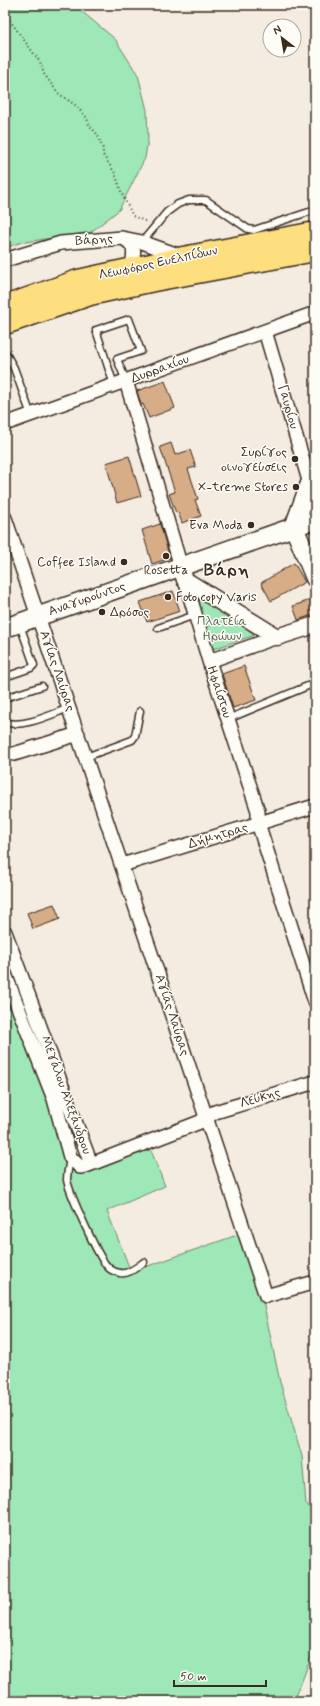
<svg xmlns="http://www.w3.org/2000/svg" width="320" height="1706" font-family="Mynerve,sans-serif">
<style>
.green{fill:#9ee7b6;stroke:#6c886a}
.building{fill:#d6ad87;stroke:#3b2a1e}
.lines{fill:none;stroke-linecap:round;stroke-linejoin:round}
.service-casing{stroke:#3b2a1e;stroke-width:9}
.minor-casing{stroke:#3b2a1e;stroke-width:16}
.tertiary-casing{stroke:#3b2a1e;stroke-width:19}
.secondary-casing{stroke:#3b2a1e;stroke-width:21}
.primary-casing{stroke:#3b2a1e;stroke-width:23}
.path{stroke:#3b2a1e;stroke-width:2;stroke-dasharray:1 3;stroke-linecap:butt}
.service{stroke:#fdfcf7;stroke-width:6}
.minor{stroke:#fdfcf7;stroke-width:13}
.tertiary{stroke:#fdfcf7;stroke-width:16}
.secondary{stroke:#fdfcf7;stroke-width:18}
.primary{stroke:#fedf80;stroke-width:20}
.poi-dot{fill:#3b2a1e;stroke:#fdfcf7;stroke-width:1.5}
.labels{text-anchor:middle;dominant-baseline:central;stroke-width:3;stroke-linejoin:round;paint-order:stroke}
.street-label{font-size:13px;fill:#3b2a1e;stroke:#fdfcf7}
.poi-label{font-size:13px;fill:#3b2a1e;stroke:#fdfcf7;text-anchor:end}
.park-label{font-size:13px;fill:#545944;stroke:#fdfcf7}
.district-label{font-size:17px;font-weight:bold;letter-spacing:1px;fill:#3b2a1e;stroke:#fdfcf7}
</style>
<rect width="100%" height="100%" fill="#f5ece1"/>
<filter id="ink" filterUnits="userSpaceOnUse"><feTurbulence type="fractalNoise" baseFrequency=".025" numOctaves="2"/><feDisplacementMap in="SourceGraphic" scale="8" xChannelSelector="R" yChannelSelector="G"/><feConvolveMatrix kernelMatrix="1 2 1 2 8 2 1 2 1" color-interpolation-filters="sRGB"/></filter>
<g filter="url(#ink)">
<path class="green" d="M5,5h69l41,34 23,36 9,35 1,29 -3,19 -26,52 -28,22 -72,11 -14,5z
M208,599l47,36 -42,14 -15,-48z
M5,986l49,120 15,58 80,-19 16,41 -58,25 24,61 109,-38 23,67 17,81 22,74 4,48 9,9v134l-20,52 -5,2h-285z"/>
<path class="building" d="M165,381l10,27 -26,10 -6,-14 -2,1 -4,-14z
M171,443l4,12 15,-5 6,17 -8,2 10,30 -3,1 6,16 -19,7 -4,-11 -2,1 -7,-19 6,-2 -15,-45z
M129,456l12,40 -24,7 -11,-40z
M160,524l10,34 -18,6 -10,-34z
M294,563l11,19 -34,19 -10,-18z
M173,591l7,20 -33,11 -7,-20z
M313,599l2,15 -17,6 -5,-14z
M244,666l12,34 -23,8 -11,-34z
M54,904l6,15 -27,10 -6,-16z"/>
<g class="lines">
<g class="service-casing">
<path id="service" d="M142,242l25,-30 11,-8 11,-4h17l42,29 6,1 58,-19
M5,352l9,16 17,47
M114,385l-18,-55 33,-11 12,32 -24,8 9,22
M158,628l37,-13
M5,677l26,-9 3,-3 -14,-40
M5,698l37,-12
M228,719l87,-36
M5,722c17,7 47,-8 64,-14
M86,757l46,-17 3,-4 5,-25
M70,1158c-1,7 -3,15 -3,22 2,12 31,77 40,86 3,4 8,6 13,7 8,2 17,-6 24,-11"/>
</g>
<g class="minor-casing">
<path id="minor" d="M122,238c15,6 12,16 10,29
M5,260l56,-17 61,-5 20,4 39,14
M265,331l45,153
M126,381l55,186
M5,424l310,-111
M5,518l261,778 49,-14
M185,580l24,81 49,150v12l57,179
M209,661l68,-24
M14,754l64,-20
M122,865l193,-59
M5,932l86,232
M5,974l49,125 16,58 10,10 6,-1 114,-44 15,-10 100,-30"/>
</g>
<g class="tertiary-casing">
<path id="tertiary" d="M294,527l21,-6
M181,567l4,13 92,57 38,-12"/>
</g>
<g class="secondary-casing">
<path id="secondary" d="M294,527l21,-57
M294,527l21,51
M5,628l289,-101"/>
</g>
<g class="primary-casing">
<path id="primary" d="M5,306l73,-26 105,-23 132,-25
M5,324l85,-29 64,-14 161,-30"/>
</g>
<path class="path" d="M5,14l35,48 4,12 14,19 17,12 12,13 2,7 8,9 6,15v6l12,18 7,21 11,22 14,6"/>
<use href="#service" class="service"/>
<use href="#minor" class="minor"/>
<use href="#tertiary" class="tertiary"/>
<use href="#secondary" class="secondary"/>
<use href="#primary" class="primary"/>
</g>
</g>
<g class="poi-dot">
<circle cx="295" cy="459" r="4"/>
<circle cx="296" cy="487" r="4"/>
<circle cx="251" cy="525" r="4"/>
<circle cx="166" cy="556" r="4"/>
<circle cx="124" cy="562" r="4"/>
<circle cx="168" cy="597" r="4"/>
<circle cx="102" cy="612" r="4"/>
</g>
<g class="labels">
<g class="street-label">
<text transform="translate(94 240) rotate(-4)">Βάρης</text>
<text transform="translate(158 263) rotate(-12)">Λεωφόρος Ευελπίδων</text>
<text transform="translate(160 369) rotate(-20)">Δυρραχίου</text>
<text transform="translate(288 407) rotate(74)">Γαυρίου</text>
<text transform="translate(87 599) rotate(-19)">Αναγυρούντος</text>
<text transform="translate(57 671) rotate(71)">Αγίας Λαύρας</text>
<text transform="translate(219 692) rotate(72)">Ηφαίστου</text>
<text transform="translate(218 836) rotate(-17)">Δήμητρας</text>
<text transform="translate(172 1015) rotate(72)">Αγίας Λαύρας</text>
<text transform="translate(66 1095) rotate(70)">Μεγάλου Αλεξάνδρου</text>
<text transform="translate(260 1098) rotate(-17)">Λεύκης</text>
</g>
<g class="poi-label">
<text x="287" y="452">Συρίγος<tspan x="287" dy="15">οινογεύσεις</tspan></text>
<text x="288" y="487">X-treme Stores</text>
<text x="243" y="525">Eva Moda</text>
<text x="116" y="562">Coffee Island</text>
<text x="166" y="570" text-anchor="middle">Rosetta</text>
<text x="176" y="597" text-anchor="start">Foto copy Varis</text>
<text x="110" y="612" text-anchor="start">Δρόσος</text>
</g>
<g class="park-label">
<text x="222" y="621">Πλατεία<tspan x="222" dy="15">Ηρώων</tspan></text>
</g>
<g class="district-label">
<text x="227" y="570">Βάρη</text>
</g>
</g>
<rect width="320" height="1706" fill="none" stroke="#fdfcf7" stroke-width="20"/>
<rect x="10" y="10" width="300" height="1686" fill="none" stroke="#3b2a1e" stroke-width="1.5" filter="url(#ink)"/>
<g transform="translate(282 38) rotate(329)"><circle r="19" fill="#fdfcf7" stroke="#afa8a0"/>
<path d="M0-3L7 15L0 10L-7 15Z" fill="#3b2a1e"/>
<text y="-6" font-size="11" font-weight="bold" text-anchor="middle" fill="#3b2a1e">N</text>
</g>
<path d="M174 1680v6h92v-6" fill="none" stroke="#3b2a1e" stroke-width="2"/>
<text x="180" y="1680" font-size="12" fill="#3b2a1e" stroke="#fdfcf7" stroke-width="3" paint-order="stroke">50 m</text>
</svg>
